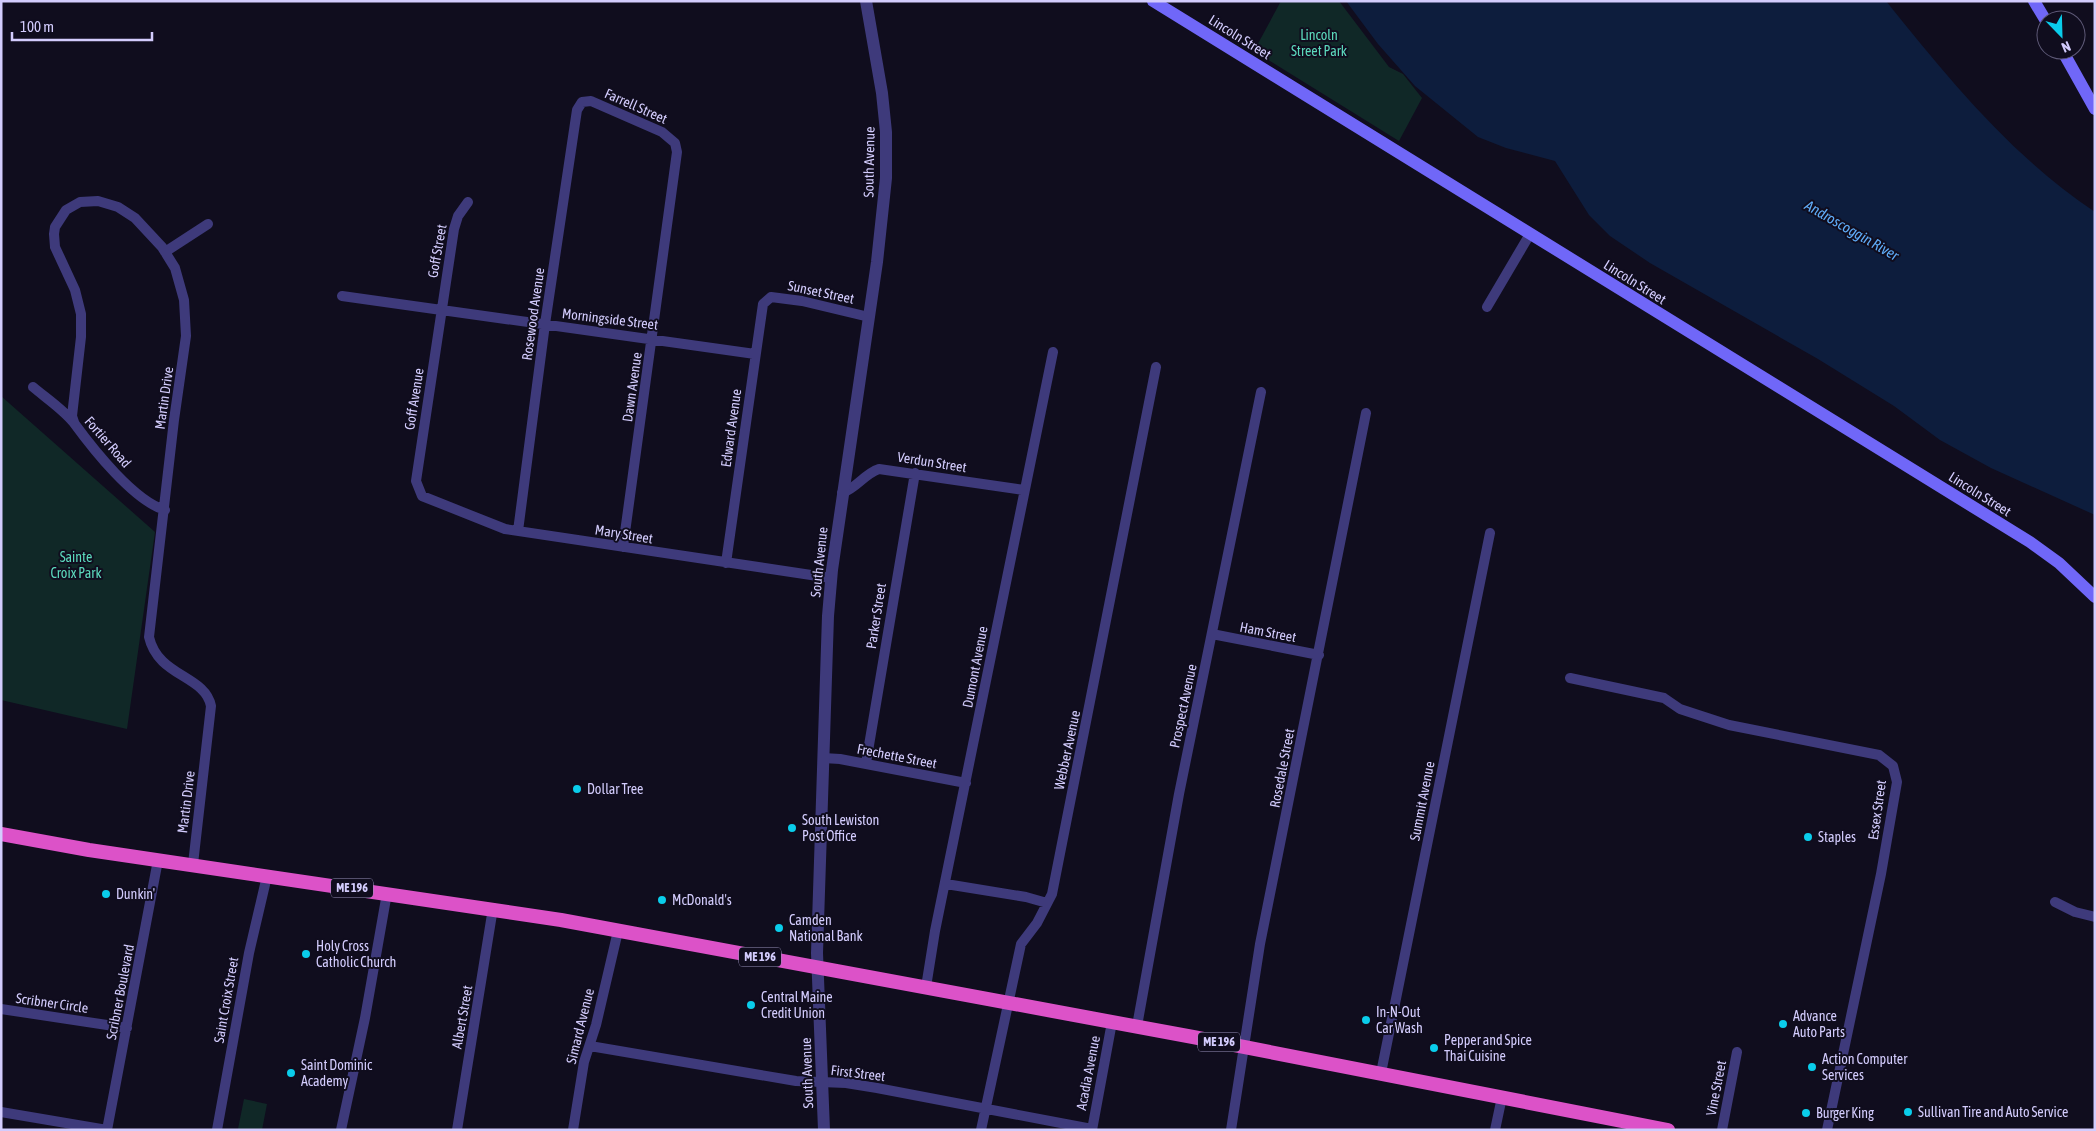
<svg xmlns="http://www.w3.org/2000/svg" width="2096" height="1131" font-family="'Asap Condensed',sans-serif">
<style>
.green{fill:#102827}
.water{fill:#0d1d3d}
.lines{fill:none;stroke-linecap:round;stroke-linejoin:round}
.minor{stroke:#3e3a7b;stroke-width:10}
.tertiary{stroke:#3e3a7b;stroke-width:12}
.secondary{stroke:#7067f8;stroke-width:12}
.trunk{stroke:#dc52c8;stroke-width:14}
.poi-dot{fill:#0acdeb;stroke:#100d1e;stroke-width:2}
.labels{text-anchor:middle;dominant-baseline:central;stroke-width:4;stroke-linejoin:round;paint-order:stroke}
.shield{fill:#100d1e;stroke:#9893ba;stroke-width:1}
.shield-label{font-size:12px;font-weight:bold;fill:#d3ccfd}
.park-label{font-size:14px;fill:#5cd9bd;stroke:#100d1e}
.street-label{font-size:14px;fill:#d3ccfd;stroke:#100d1e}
.poi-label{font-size:14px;fill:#d3ccfd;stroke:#100d1e;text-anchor:start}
.water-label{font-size:15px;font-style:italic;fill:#5facf8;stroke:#100d1e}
</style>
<rect width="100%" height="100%" fill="#100d1e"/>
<path class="green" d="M1281,1h58l50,66 14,7 19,24 -23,43 -145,-90z
M1,396l154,136 -28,197 -126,-29z
M244,1099l23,5 -5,26 -24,-1z"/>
<path class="water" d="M1346,1h540c63,78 125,155 209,211v303l-104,-47 -51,-28 -46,-34 -76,-47 -168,-96 -40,-27 -21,-21 -34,-54 -49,-13 -28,-11 -63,-51 -37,-42z"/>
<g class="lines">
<path class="minor" d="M468,202l-10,14 -4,13 -38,252 6,15 83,33 326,49
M165,252l43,-28
M342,296l413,58
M1487,307l43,-73
M33,387c13,11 31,23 41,36 19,26 60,78 91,87
M74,422l-2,-6 9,-79v-23l-6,-24 -20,-43 -1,-13 1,-7 11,-17 14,-8 18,-1 20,6 17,11 27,29 13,21 9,32 2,36 -12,84 -25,217c9,40 56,38 62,69l-18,158
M842,493c15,-5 22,-19 37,-24l145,21
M518,531l27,-207 32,-214 5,-8 9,-1 71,31 13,11 2,9 -54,395
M726,563l37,-259 8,-7 31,4 67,16
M1212,634l107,21
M1570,678l94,20 16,11 49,16 150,30 14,11 4,16 -16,92 -54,256
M823,758l17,1 126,24
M866,763l49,-290
M946,884l80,13 21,6
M2055,902l20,10 20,5
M926,987l9,-56 118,-579
M1,1009l126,19
M1137,1026l42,-232 82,-402
M590,1046l206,35 50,2 31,5 215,41
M1381,1073l109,-540
M1,1112l106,18
M107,1130l51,-270
M217,1130l32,-177 18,-77
M341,1130l24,-112 22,-125
M457,1130l36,-222
M573,1130l11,-68 12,-37 22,-94
M981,1130l40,-186 16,-21 15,-29 104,-527
M1092,1130l20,-108
M1231,1130l29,-186 106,-531
M1495,1130l7,-33
M1722,1130l15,-78"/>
<path class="tertiary" d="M824,1130l-7,-177 11,-337 4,-46 45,-308 9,-84v-46l-4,-39 -16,-92"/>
<path class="secondary" d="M1153,1l877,541 29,21 36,34
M2034,1l12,20
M2062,50l33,59"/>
<path class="trunk" d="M1,834l88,16 472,70 632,117 475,93"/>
</g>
<g class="poi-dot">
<circle cx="577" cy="789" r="5"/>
<circle cx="792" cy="828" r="5"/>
<circle cx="1808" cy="837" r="5"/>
<circle cx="106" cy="894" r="5"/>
<circle cx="662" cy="900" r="5"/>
<circle cx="779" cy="928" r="5"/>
<circle cx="306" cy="954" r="5"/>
<circle cx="751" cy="1005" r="5"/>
<circle cx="1366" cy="1020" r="5"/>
<circle cx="1783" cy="1024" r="5"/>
<circle cx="1434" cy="1048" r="5"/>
<circle cx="1812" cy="1067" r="5"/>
<circle cx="291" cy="1073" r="5"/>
<circle cx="1908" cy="1112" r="5"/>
<circle cx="1806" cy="1113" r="5"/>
</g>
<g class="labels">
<g class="shield">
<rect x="331" y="878.5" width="42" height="19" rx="4"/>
<rect x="739" y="947.5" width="42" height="19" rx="4"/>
<rect x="1198" y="1032.5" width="42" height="19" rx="4"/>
</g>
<g class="shield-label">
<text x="352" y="888">ME 196</text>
<text x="760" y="957">ME 196</text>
<text x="1219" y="1042">ME 196</text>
</g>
<g class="park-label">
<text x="1319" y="35">Lincoln<tspan x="1319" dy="16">Street Park</tspan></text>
<text x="76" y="557">Sainte<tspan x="76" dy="16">Croix Park</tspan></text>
</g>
<g class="street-label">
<text transform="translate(1240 37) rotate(32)">Lincoln Street</text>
<text transform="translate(636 106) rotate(24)">Farrell Street</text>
<text transform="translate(869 162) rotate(-89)">South Avenue</text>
<text transform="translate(437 251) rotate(-80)">Goff Street</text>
<text transform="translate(1635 282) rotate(32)">Lincoln Street</text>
<text transform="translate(821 292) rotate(12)">Sunset Street</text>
<text transform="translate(533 314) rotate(-82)">Rosewood Avenue</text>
<text transform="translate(610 319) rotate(7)">Morningside Street</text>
<text transform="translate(632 387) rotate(-82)">Dawn Avenue</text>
<text transform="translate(164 398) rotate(-82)">Martin Drive</text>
<text transform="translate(414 399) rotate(-81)">Goff Avenue</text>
<text transform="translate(731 428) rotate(-82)">Edward Avenue</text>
<text transform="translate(108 442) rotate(49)">Fortier Road</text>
<text transform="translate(932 462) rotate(9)">Verdun Street</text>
<text transform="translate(1980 494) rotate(32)">Lincoln Street</text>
<text transform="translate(624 534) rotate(9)">Mary Street</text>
<text transform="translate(819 562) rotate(-84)">South Avenue</text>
<text transform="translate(876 616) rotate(-81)">Parker Street</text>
<text transform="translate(1268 632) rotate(11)">Ham Street</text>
<text transform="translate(975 667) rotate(-79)">Dumont Avenue</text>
<text transform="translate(1183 706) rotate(-78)">Prospect Avenue</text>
<text transform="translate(1067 750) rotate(-78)">Webber Avenue</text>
<text transform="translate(897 756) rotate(11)">Frechette Street</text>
<text transform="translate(1282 768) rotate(-79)">Rosedale Street</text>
<text transform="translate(1422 801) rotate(-79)">Summit Avenue</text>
<text transform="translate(186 802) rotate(-83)">Martin Drive</text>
<text transform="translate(1877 810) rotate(-82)">Essex Street</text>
<text transform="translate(120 992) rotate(-79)">Scribner Boulevard</text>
<text transform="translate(226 1000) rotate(-80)">Saint Croix Street</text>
<text transform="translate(52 1003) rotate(8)">Scribner Circle</text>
<text transform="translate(462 1017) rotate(-80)">Albert Street</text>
<text transform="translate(580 1026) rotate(-76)">Simard Avenue</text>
<text transform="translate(807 1073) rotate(-92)">South Avenue</text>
<text transform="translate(858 1073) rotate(7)">First Street</text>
<text transform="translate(1088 1073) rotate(-79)">Acadia Avenue</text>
<text transform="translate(1716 1088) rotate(-79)">Vine Street</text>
</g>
<g class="poi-label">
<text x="587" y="789">Dollar Tree</text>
<text x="802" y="820">South Lewiston<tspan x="802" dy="16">Post Office</tspan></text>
<text x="1818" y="837">Staples</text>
<text x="116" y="894">Dunkin'</text>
<text x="672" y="900">McDonald's</text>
<text x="789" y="920">Camden<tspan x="789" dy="16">National Bank</tspan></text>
<text x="316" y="946">Holy Cross<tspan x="316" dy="16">Catholic Church</tspan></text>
<text x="761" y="997">Central Maine<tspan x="761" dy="16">Credit Union</tspan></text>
<text x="1376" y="1012">In-N-Out<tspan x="1376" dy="16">Car Wash</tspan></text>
<text x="1793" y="1016">Advance<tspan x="1793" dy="16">Auto Parts</tspan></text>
<text x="1444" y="1040">Pepper and Spice<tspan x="1444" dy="16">Thai Cuisine</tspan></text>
<text x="1822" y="1059">Action Computer<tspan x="1822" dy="16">Services</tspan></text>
<text x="301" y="1065">Saint Dominic<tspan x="301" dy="16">Academy</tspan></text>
<text x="1918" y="1112">Sullivan Tire and Auto Service</text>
<text x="1816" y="1113">Burger King</text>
</g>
<g class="water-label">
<text transform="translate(1852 230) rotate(30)">Androscoggin River</text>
</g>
</g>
<rect width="2096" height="1131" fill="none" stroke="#d3ccfd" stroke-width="5"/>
<g transform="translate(2061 35) rotate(157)"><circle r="24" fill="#100d1e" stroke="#5e5977"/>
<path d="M0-4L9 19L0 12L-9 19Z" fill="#0acdeb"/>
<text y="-8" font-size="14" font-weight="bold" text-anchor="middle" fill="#d3ccfd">N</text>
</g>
<path d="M12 32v8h140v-8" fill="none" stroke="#d3ccfd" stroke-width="2.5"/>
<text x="20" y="32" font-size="15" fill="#d3ccfd" stroke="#100d1e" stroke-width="4" paint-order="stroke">100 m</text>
</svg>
